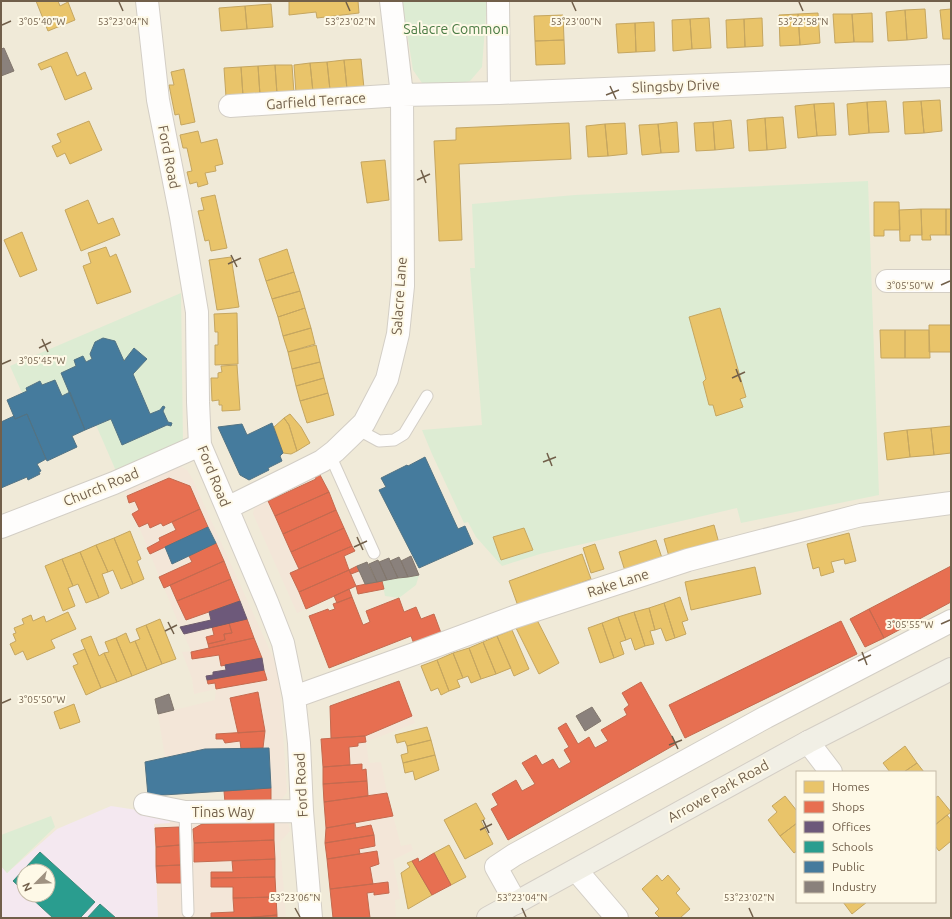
<svg xmlns="http://www.w3.org/2000/svg" width="952" height="919" font-family="Ubuntu,sans-serif">
<style>
.residential{fill:#f0ead8;fill-rule:evenodd}
.commercial{fill:#f3e6d8}
.education{fill:#f4e8f0;fill-rule:evenodd}
.green{fill:#ddecd3}
.homes{fill:#e9c46a;stroke:#c5a660}
.shops{fill:#e76f51;stroke:#c46a4f}
.offices{fill:#6d597a;stroke:#6e5b6c}
.schools{fill:#2a9d8f;stroke:#3f8a7a}
.public{fill:#457b9d;stroke:#527384}
.industry{fill:#8a817c;stroke:#82776d}
.lines{fill:none;stroke-linecap:round;stroke-linejoin:round}
.service-casing{stroke:#d3cec5;stroke-width:13}
.minor-casing{stroke:#d3cec5;stroke-width:24}
.primary-casing{stroke:#d4cec5;stroke-width:24}
.service{stroke:#fefdfc;stroke-width:11}
.minor{stroke:#fefdfc;stroke-width:22}
.primary{stroke:#f1efe5;stroke-width:22}
.ticks{fill:none;stroke:#715f4a;stroke-width:1.5}
.labels{text-anchor:middle;dominant-baseline:central;stroke-width:4;stroke-linejoin:round;paint-order:stroke}
.park-label{font-size:14px;fill:#4b7c45;stroke:#fef9e7}
.street-label{font-size:14px;fill:#715f4a;stroke:#fef9e7}
.ticks-label{font-size:10px;text-anchor:middle;fill:#715f4a;stroke:#fef9e7;stroke-width:4;stroke-linejoin:round;paint-order:stroke}
</style>
<rect width="100%" height="100%" fill="#f5f2e8"/>
<path class="residential" d="M1,1h950v917h-950zM797,772h138v130h-138zM24,871h24v24h-24z"/>
<path class="commercial" d="M180,466l7,4 5,8 84,186 3,11 8,117 -5,7 -11,2 -46,2 -1,-12 -76,5 -3,-34 20,-5 -7,-43 57,-14 1,-11 -22,5 -2,-16 -10,-26 9,-1 -13,-29 -39,-95 -7,-13 -3,-11 -6,-16z
M313,472l7,3 35,76 -11,5 5,14 8,-4 8,18 -9,2 -59,27 -44,-99 2,-9z
M399,681l16,42 -49,19 3,21 12,-1 6,31 14,53 10,-2 2,6 -20,10 7,39 -5,1 1,18h-63l-6,-59 -6,-120 10,-1 -1,-32z
M282,819l7,6 1,6 -10,11 6,76h-128l-4,-95 52,-3z"/>
<path class="education" d="M111,806l58,9 1,8 -16,1 4,94h-157v-52l6,7 50,-44zM24,871h24v24h-24z"/>
<path class="green" d="M402,1h85l-5,66 -12,14 -29,6 -19,-4 -9,-13z
M868,181l11,314 -138,28 -4,-15 -197,46 -38,12 -26,-29 -8,-15 -4,1 -32,-69 -10,-24 60,-5 -12,-157h5l-3,-64 103,-9z
M181,293l2,149 -67,29 -20,-46 15,-6 11,26 45,-20 4,1 1,-3 -4,-1 -5,-11 2,-4 -2,-1 -3,4 -10,4 -17,-40 13,-15 -11,-11 -11,13 -21,-23 -8,4 -5,12 2,5 -6,3 -3,-6 -9,4 2,6 -15,7 9,19 -8,4 -7,-16 -13,5 -3,-4 -13,7 1,3 -5,2 -12,-27z
M419,575l-3,10 -17,13 -14,-2 -3,-15z
M51,816l4,11 -48,46 -6,-7v-31z"/>
<path class="homes" d="M36,1h22l2,5 8,-4 7,18 -27,11z
M289,1h69l1,12 -42,5 -1,-6 -27,3z
M271,4l2,23 -26,2 -2,-23z
M245,6l2,23 -26,2 -2,-23z
M925,9l2,29 -20,2 -2,-30z
M951,9v30h-8l-3,-29z
M905,10l2,30 -19,1 -2,-29z
M818,13l2,30 -20,2 -2,-31z
M872,13l1,29h-19l-2,-28z
M798,14l2,31 -20,1 -1,-31z
M833,14h19l2,28 -19,1z
M563,15l1,25 -29,1 -1,-25z
M709,18l2,30 -19,1 -2,-30z
M762,18l1,28 -18,1 -1,-28z
M690,19l2,30 -19,2 -1,-31z
M744,19l1,28 -18,1 -1,-28z
M654,22l1,29 -19,1 -1,-29z
M635,23l1,29 -18,1 -2,-29z
M564,40l1,24 -29,1 -1,-24z
M67,52l10,24 8,-4 7,17 -27,11 -14,-34 -10,4 -3,-6z
M361,59l3,29 -17,1 -3,-29z
M344,60l3,29 -17,1 -3,-28z
M327,62l3,28 -17,2 -3,-29z
M310,63l3,29 -17,1 -2,-28z
M275,65l2,29 -17,1 -2,-29z
M275,65h17l2,28 -17,1z
M258,66l2,29 -17,1 -2,-29z
M241,67l2,29 -17,1 -2,-29z
M184,69l11,53 -14,3 -2,-11 -4,1 -6,-30h5l-3,-13z
M940,100l2,31 -18,2 -3,-32z
M886,101l3,31 -20,1 -2,-31z
M921,101l3,32 -19,1 -2,-32z
M867,102l2,31 -20,2 -2,-31z
M834,103l2,32 -19,1 -3,-32z
M814,104l3,32 -19,2 -3,-32z
M783,117l3,31 -19,2 -2,-32z
M765,118l2,32 -18,1 -2,-31z
M731,120l3,28 -19,2 -2,-28z
M89,121l13,29 -32,14 -5,-11 -8,4 -5,-11 9,-4 -4,-8z
M677,122l2,30 -18,1 -3,-29z
M713,122l2,28 -19,1 -2,-28z
M569,123l2,36 -112,5 3,76 -23,1 -5,-100 22,-1v-12z
M625,123l2,31 -19,2 -3,-32z
M605,124l3,32 -20,1 -2,-31z
M658,124l3,29 -19,2 -3,-30z
M198,131l3,12 16,-4 6,25 -8,2 1,5 -11,2 3,11 -10,3 -1,-5 -7,2 -3,-12 5,-1 -5,-23h-4l-3,-13z
M385,160l4,40 -22,3 -6,-41z
M215,195l12,53 -16,3 -2,-11 -4,1 -7,-30 6,-1 -3,-12z
M88,200l10,24 15,-6 7,17 -39,16 -16,-41z
M874,202h25l1,28h-16v6h-10z
M921,209l1,26h-12v6h-10l-1,-31z
M921,209h25v26h-16l1,5h-9z
M946,209h5v26h-5z
M22,232l15,38 -17,7 -16,-37z
M106,247l4,10 6,-3 15,38 -34,12 -14,-38 8,-3 -3,-10z
M287,249l7,23 -28,9 -7,-22z
M231,257l8,50 -22,3 -8,-50z
M294,272l6,19 -28,8 -6,-18z
M300,291l5,17 -27,9 -6,-18z
M305,308l6,20 -28,8 -5,-19z
M720,308l26,89 -6,2 3,8 -27,9 -3,-11h-4l-6,-23 3,-3 -17,-62z
M237,313l1,51 -23,1v-20h3v-13h-3l-1,-18z
M929,325h22v27h-22z
M311,328l4,16 -27,8 -5,-16z
M880,330h25v28h-24z
M905,330h24l1,28h-25z
M316,345l4,17 -28,7 -4,-17z
M320,362l4,16 -28,8 -4,-17z
M237,365l3,45 -18,1v-6h-3v-5l-7,1 -1,-23h7v-5l4,-1 -1,-6z
M324,378l4,15 -28,8 -4,-15z
M328,393l6,22 -27,8 -7,-22z
M290,414l11,13 9,16 -13,8 -8,-26 -5,-7z
M284,418l5,7 8,26 -6,3 -8,-1 -9,-26z
M951,426v27l-17,2 -3,-27z
M931,428l3,27 -24,2 -3,-27z
M907,430l3,27 -23,3 -3,-27z
M714,525l6,22 -50,13 -6,-21z
M524,528l9,22 -32,10 -8,-23z
M130,531l11,28 -4,2 7,18 -11,5 -19,-46z
M849,533l7,28 -11,3 -1,-5 -13,3 3,10 -13,4 -2,-9 -6,2 -6,-25z
M114,538l19,46 -12,5 -8,-19 -5,2 -12,-27z
M656,540l6,18 -37,13 -6,-19z
M595,544l9,25 -13,4 -8,-25z
M96,545l12,27 -6,2 7,19 -10,5 -19,-46z
M80,552l19,46 -13,5 -8,-19 -5,2 -11,-27z
M582,554l9,25 -73,27 -9,-25z
M62,559l11,27 -5,2 7,18 -12,5 -18,-45z
M755,567l6,27 -70,16 -6,-28z
M680,597l8,23 -6,2 4,12 -11,4 -11,-35z
M664,603l11,35 -9,3 -5,-13 -6,2 -6,-22z
M649,608l6,22 -5,1 4,13 -9,2 -11,-34z
M68,612l8,17 -25,11 4,8 -28,12 -4,-9 -8,4 -5,-11 6,-3 -3,-7 3,-1 -2,-5 10,-4 -2,-5 9,-4 2,6 11,-5 2,6z
M634,612l11,34 -10,4 -4,-12 -5,2 -8,-23z
M535,616l24,47 -20,11 -24,-48z
M618,617l8,23 -6,2 4,12 -10,4 -12,-35z
M160,619l16,40 -14,5 -16,-39z
M602,623l12,35 -14,5 -12,-35z
M146,625l16,39 -15,6 -12,-29 5,-2 -4,-10z
M512,630l17,39 -15,7 -17,-40z
M126,633l4,10 5,-2 12,29 -15,6 -16,-38z
M91,636l8,20 5,-3 13,29 -16,6 -20,-48z
M497,636l14,32 -15,6 -13,-32z
M116,638l16,38 -15,6 -13,-29 5,-1 -4,-10z
M483,642l13,32 -15,5 -12,-31z
M469,648l12,31 -10,4 -3,-7 -5,2 -10,-25z
M85,649l16,39 -15,7 -13,-29 5,-2 -5,-10z
M453,653l10,25 -6,2 3,7 -11,4 -12,-31z
M437,660l12,31 -8,4 -3,-7 -7,3 -10,-25z
M74,704l6,18 -20,7 -6,-17z
M427,727l4,13 -24,6 -2,-5 -8,2 -2,-8z
M431,740l4,15 -32,8 -2,-8 7,-2 -1,-7z
M905,746l12,17 -13,9h-14l-7,-9z
M435,755l4,15 -24,10 -2,-9 -8,2 -2,-10z
M917,763l7,9h-20z
M785,796l12,15v12l-17,13 -12,-16 9,-8 -5,-6z
M938,796l13,16 -16,13v-27z
M476,803l9,16 -4,2 12,23 -28,15 -21,-39z
M947,815l4,5v21l-12,10 -4,-5v-21z
M797,823v28l-3,2 -14,-17z
M449,845l17,32 -15,8 -17,-32z
M412,861l20,34 -24,14 -7,-36 9,-6 -3,-4z
M657,875l5,6 6,-6 12,14 -4,4 14,16 -10,9h-20l-5,-5 4,-4 -17,-20z
M843,902h24l-15,12z"/>
<path class="shops" d="M320,475l9,17 -54,24 -7,-15 48,-22 -1,-2z
M169,478l21,8 10,23 -37,17 -2,-3 -11,5 -2,-5 -9,4 -7,-13 7,-4 -4,-9 -6,2 -2,-7z
M329,492l7,18 -53,24 -8,-18z
M200,509l8,18 -58,27 -3,-6 13,-7 -1,-3 17,-8 -4,-8z
M336,510l8,18 -53,24 -8,-18z
M344,528l8,18 -53,23 -8,-17z
M216,543l8,18 -60,27 -5,-11 33,-15 -3,-6z
M352,546l3,5 -11,5 5,14 -50,22 -9,-19z
M224,561l7,18 -54,22 -7,-16z
M357,566l2,5 -8,3 -2,-4z
M951,566v36l-67,36 -15,-29z
M349,570l7,16 -50,23 -7,-17z
M231,579l9,22 -54,19 -9,-19z
M382,581l2,8 -26,5 -2,-8z
M349,589l3,8 -15,6 -3,-7z
M352,597l11,28 7,-3 -4,-11 33,-13 5,14 12,-5 5,12 13,-5 7,19 -27,11 -3,-8 -82,32 -20,-52 19,-7 1,2 6,-2 -2,-5z
M869,609l15,29 -19,9 -15,-28z
M247,619l7,19 -45,10 -1,-4 17,-4 -1,-6 8,-1 -3,-10z
M841,621l16,33 -172,84 -16,-33z
M229,623l3,10 -8,1 1,6 -17,4 -2,-7 8,-2 -2,-8z
M254,638l8,20 -41,8 -2,-11 -27,4 -1,-7z
M264,670l3,10 -51,9 -1,-6 -7,1 -1,-4z
M399,681l13,35 -47,20 -34,2 -1,-32z
M641,682l35,62 -168,96 -17,-31 7,-4 -6,-11 24,-14 6,11 13,-7 -13,-21 14,-8 6,10 11,-6 6,10 12,-7 -7,-12 5,-3 -11,-19 8,-5 12,21 11,-7 6,11 13,-7 -7,-11 26,-15 -3,-6 5,-4 -7,-12z
M258,692l7,39 -27,2 -8,-35z
M265,731l-2,17 -22,1 -1,-8 -15,2 -2,-4h-7v-5z
M365,736l1,6 -8,1v3l-9,1 1,18 -27,2 -2,-28z
M362,764v6l4,-1 1,12 -44,3v-17z
M367,781l1,15 -44,6 -1,-18z
M271,788v13l-46,2 -1,-12z
M387,793l6,23 -67,12 -2,-26z
M274,822v18l-80,3 -1,-14 9,-5z
M355,823l1,5 15,-3 3,10 -49,8 1,-15z
M179,827l1,18 -24,2 -1,-19z
M374,835l1,11 -16,3 1,5 -33,5 -2,-16z
M274,840l1,19 -81,3v-19z
M180,845l1,20 -25,1v-19z
M377,851l2,13 -9,3 3,17 -43,5 -3,-30z
M434,853l17,32 -19,10 -20,-34 6,-3 1,4z
M275,859v18l-64,1v-6h22l-1,-11z
M181,865l1,18h-25l-1,-17z
M275,877l1,20 -43,1v-11h-22v-9z
M388,882l1,11 -15,2v-3l-7,1 3,25h-37l-3,-29z
M276,897l1,18 -33,3h-33v-5l23,-1 -1,-14z
M277,915v3h-33z"/>
<path class="offices" d="M240,601l7,18 -63,15 -4,-7 31,-7 -2,-8z
M262,658l2,12 -57,10 -1,-4 7,-1v-3l13,-2 -1,-5z"/>
<path class="schools" d="M40,852l55,50 -14,15 1,1h-29l-25,-23h20v-24h-24v20l-11,-10z
M100,904l16,14h-29z"/>
<path class="public" d="M103,338l12,3 9,20 10,-13 13,11 -14,15 17,40 10,-4 3,-4 2,1 -2,4 5,11 4,1 -1,3 -4,-1 -45,20 -11,-26 -26,11 -24,-57 15,-7 -2,-6 9,-4 3,6 6,-3 -2,-5 5,-12z
M55,380l7,16 8,-4 15,38 -13,6 5,11 -30,14 -20,-47 -12,5 -8,-19 20,-9 -1,-3 14,-7 2,4z
M27,414l19,45 -9,5 4,7 -2,1 1,2 -12,6 -1,-3 -26,11v-66l13,-6 1,3z
M272,423l11,30 -3,3 2,5 -14,7 1,2 -20,10 -9,-5 -22,-48 24,-3 5,11z
M425,457l33,72 7,-3 8,18 -54,24 -40,-78 7,-3 -5,-9 26,-13 1,1z
M208,527l8,16 -44,21 -7,-17z
M269,748l2,40 -123,8 -3,-34 60,-13z"/>
<path class="industry" d="M4,48l10,23 -13,5v-27z
M411,556l8,19 -11,2 -7,-16z
M399,557l2,4 7,16 -10,1 -8,-17z
M389,558l1,3 8,17 -11,2 -8,-18z
M378,560l9,20 -10,2 -8,-18z
M367,562l10,20 -12,2 -8,-18z
M169,694l5,16 -16,4 -3,-15z
M592,707l9,14 -16,10 -9,-15z"/>
<g class="lines">
<g class="service-casing">
<path id="service" d="M357,429l22,12 15,-1 10,-6 23,-38
M330,455l44,98
M185,812l3,100"/>
</g>
<g class="minor-casing">
<path id="minor" d="M147,1l11,99 23,117 16,95 1,90 2,43 67,157 16,41 11,54 5,46 3,68 9,107
M498,1l1,92
M230,106l172,-11 97,-2 384,-15 68,-2
M887,281h64
M227,508l67,-33 28,-14 13,-10 29,-28 23,-44 11,-45 5,-48 -1,-191 -11,-94
M1,527l113,-44 86,-38
M294,697l120,-43 100,-37 174,-57 173,-45 90,-12
M808,742l23,30
M145,804l40,8 117,-1
M576,870l41,48
M516,903l-20,-36 18,-12 252,-138 185,-96"/>
</g>
<g class="primary-casing">
<path id="primary" d="M488,918l320,-176 143,-73"/>
</g>
<use href="#service" class="service"/>
<use href="#minor" class="minor"/>
<use href="#primary" class="primary"/>
</g>
<path class="ticks" d="M119,2l4,9M346,2l4,9M572,2l4,9M799,2l4,9M2,25l9,-4M610,86l6,13M606,95l13,-5M421,170l5,13M417,180l13,-6M231,255l6,12M228,264l13,-6M941,285l9,-4M42,339l6,13M39,348l12,-6M2,364l9,-4M736,369l5,13M732,378l13,-6M547,453l5,13M543,462l13,-5M357,537l6,13M354,547l13,-6M168,622l6,12M941,624l9,-4M165,631l12,-6M862,652l5,13M858,661l13,-6M2,703l9,-4M672,736l6,13M669,745l13,-5M483,820l6,13M480,830l12,-6M295,908l5,9M522,908l4,9M749,908l4,9"/>
<g class="labels">
<g class="park-label">
<text x="456" y="29">Salacre Common</text>
</g>
<g class="street-label">
<text transform="translate(676 86) rotate(-2)">Slingsby Drive</text>
<text transform="translate(316 101) rotate(-4)">Garfield Terrace</text>
<text transform="translate(169 157) rotate(79)">Ford Road</text>
<text transform="translate(399 296) rotate(-86)">Salacre Lane</text>
<text transform="translate(214 476) rotate(68)">Ford Road</text>
<text transform="translate(101 487) rotate(-22)">Church Road</text>
<text transform="translate(618 583) rotate(-18)">Rake Lane</text>
<text transform="translate(301 785) rotate(-93)">Ford Road</text>
<text transform="translate(718 791) rotate(-29)">Arrowe Park Road</text>
<text x="223" y="812">Tinas Way</text>
</g>
</g>
<g class="ticks-label">
<text x="123" y="25">53°23'04"N</text>
<text x="350" y="25">53°23'02"N</text>
<text x="576" y="25">53°23'00"N</text>
<text x="803" y="25">53°22'58"N</text>
<text x="42" y="25">3°05'40"W</text>
<text x="910" y="289">3°05'50"W</text>
<text x="42" y="364">3°05'45"W</text>
<text x="910" y="628">3°05'55"W</text>
<text x="42" y="703">3°05'50"W</text>
<text x="295" y="901">53°23'06"N</text>
<text x="522" y="901">53°23'04"N</text>
<text x="749" y="901">53°23'02"N</text>
</g>
<rect width="952" height="919" fill="none" stroke="#715f4a" stroke-width="4"/>
<rect x="796" y="771" width="140" height="132" fill="#fef9e7" stroke="#c6bba8"/>
<rect x="804" y="781" width="20" height="12" fill="#e9c46a" stroke="#c6bba8"/>
<text x="832" y="791" font-size="12" fill="#715f4a">Homes</text>
<rect x="804" y="801" width="20" height="12" fill="#e76f51" stroke="#c6bba8"/>
<text x="832" y="811" font-size="12" fill="#715f4a">Shops</text>
<rect x="804" y="821" width="20" height="12" fill="#6d597a" stroke="#c6bba8"/>
<text x="832" y="831" font-size="12" fill="#715f4a">Offices</text>
<rect x="804" y="841" width="20" height="12" fill="#2a9d8f" stroke="#c6bba8"/>
<text x="832" y="851" font-size="12" fill="#715f4a">Schools</text>
<rect x="804" y="861" width="20" height="12" fill="#457b9d" stroke="#c6bba8"/>
<text x="832" y="871" font-size="12" fill="#715f4a">Public</text>
<rect x="804" y="881" width="20" height="12" fill="#8a817c" stroke="#c6bba8"/>
<text x="832" y="891" font-size="12" fill="#715f4a">Industry</text>
<g transform="translate(36 883) rotate(246)"><circle r="19" fill="#fef9e7" stroke="#c6bba8"/>
<path d="M0-3L7 15L0 10L-7 15Z" fill="#9f9281"/>
<text y="-6" font-size="11" font-weight="bold" text-anchor="middle" fill="#715f4a">N</text>
</g>
</svg>
